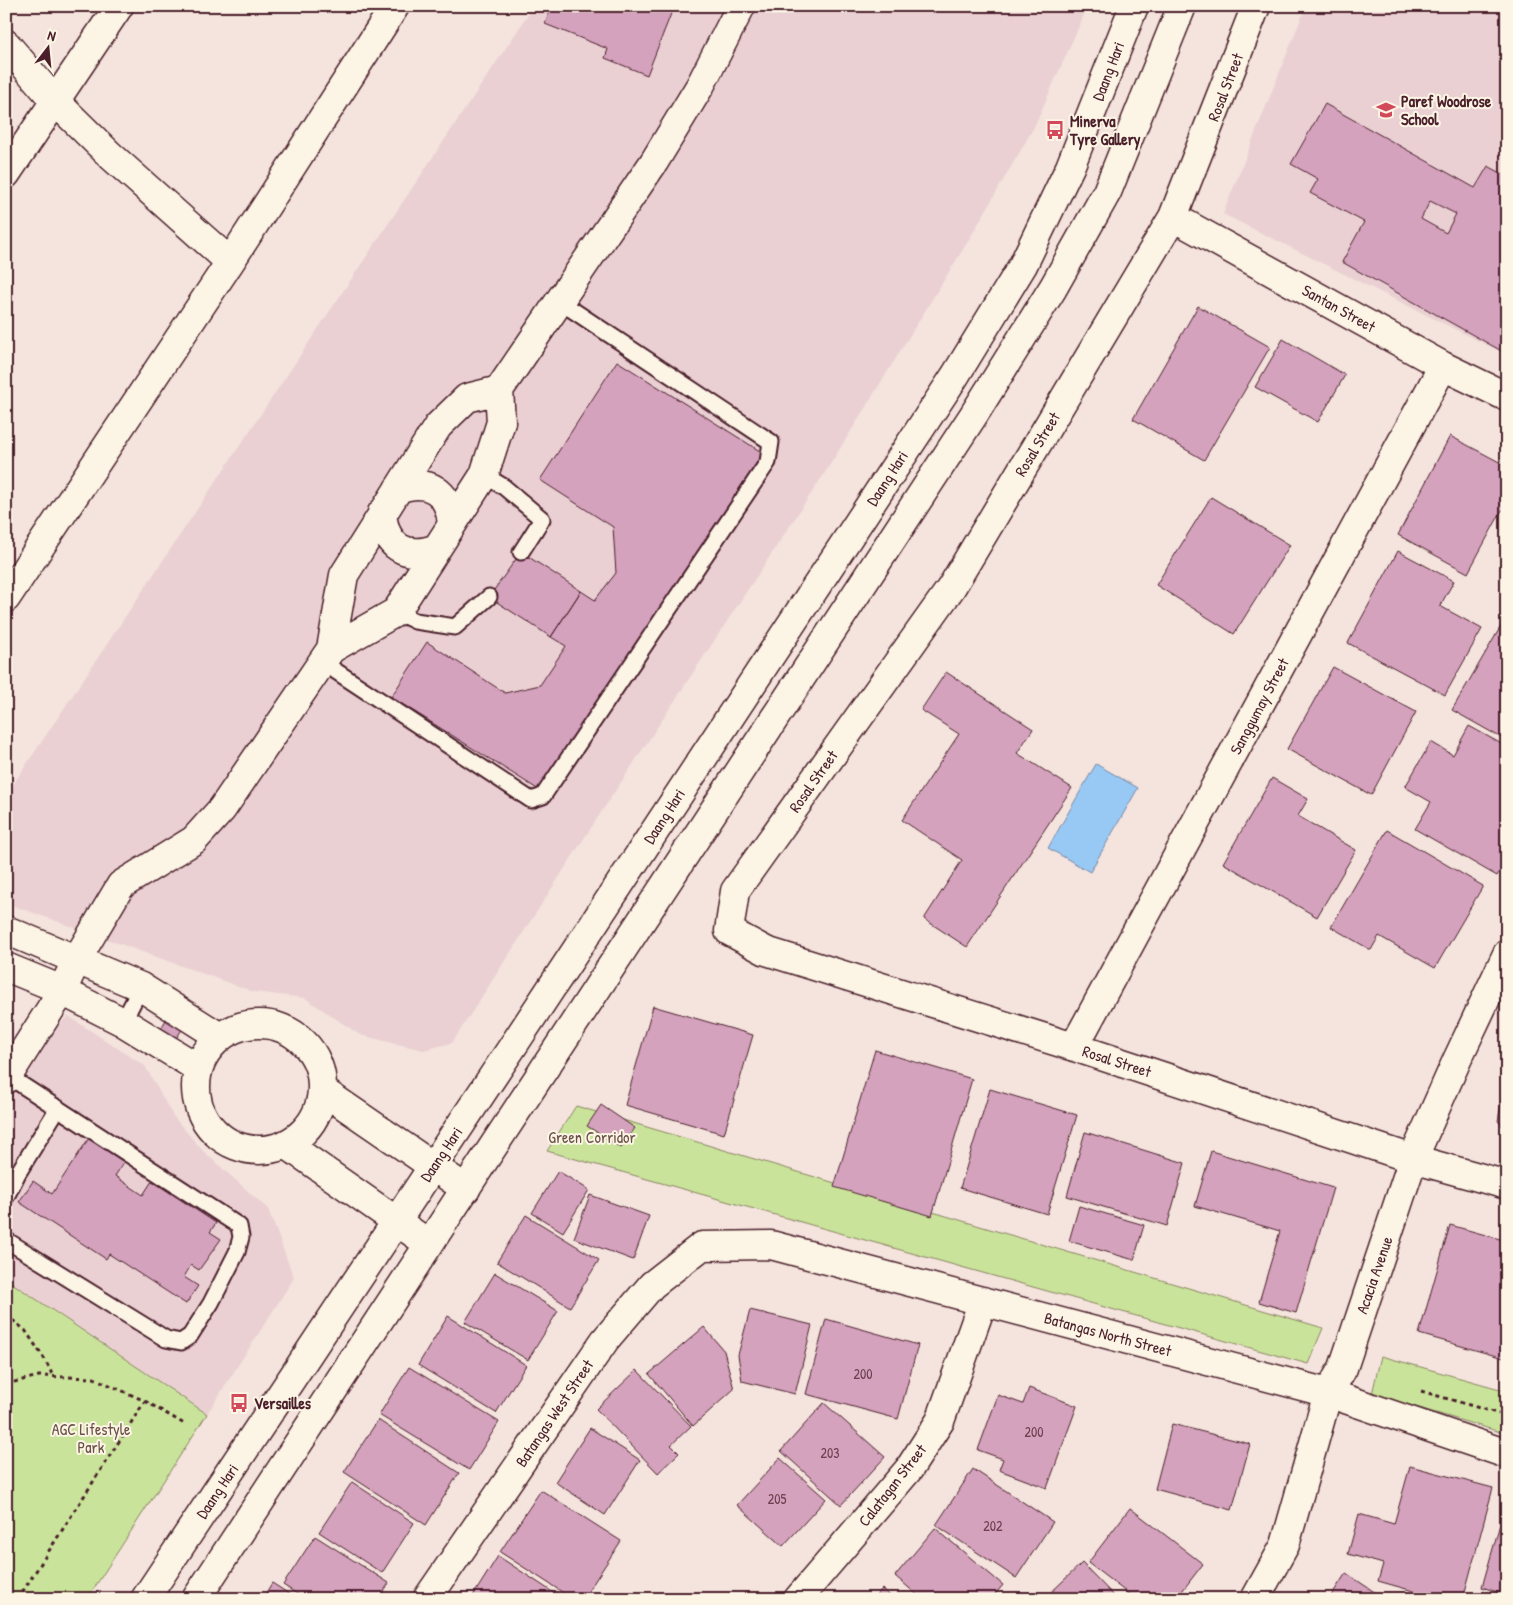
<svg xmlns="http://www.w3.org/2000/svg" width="1513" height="1605" font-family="'Patrick Hand',sans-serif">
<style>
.built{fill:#ead0d3}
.green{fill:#c9e49a;stroke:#8a8262}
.water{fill:#97c9f4;stroke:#7885a4}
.building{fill:#d4a2bd;stroke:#4a1f2b;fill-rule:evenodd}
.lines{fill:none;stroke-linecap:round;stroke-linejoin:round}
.lane-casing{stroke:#4a1f2b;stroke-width:19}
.street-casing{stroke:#4a1f2b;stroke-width:31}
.secondary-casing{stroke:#4a1f2b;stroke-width:31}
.primary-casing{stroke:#4a1f2b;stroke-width:31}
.path{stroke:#4a1f2b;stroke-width:3;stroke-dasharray:4 4;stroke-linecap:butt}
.lane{stroke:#fcf5e5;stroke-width:15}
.street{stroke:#fcf5e5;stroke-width:28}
.secondary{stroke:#fcf5e5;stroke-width:28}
.primary{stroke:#fcf5e5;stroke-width:28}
.labels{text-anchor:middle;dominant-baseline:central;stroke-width:4;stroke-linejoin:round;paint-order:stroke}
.number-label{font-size:14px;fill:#6c4050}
.street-label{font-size:16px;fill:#4a1f2b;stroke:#fcf5e5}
.poi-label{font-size:16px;font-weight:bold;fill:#4a1f2b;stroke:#fcf5e5;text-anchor:start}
.park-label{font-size:16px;fill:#6a5047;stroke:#fcf5e5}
</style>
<rect width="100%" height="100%" fill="#f4e4dd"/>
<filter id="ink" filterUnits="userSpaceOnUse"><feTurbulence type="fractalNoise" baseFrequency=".02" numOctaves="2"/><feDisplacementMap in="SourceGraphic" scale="10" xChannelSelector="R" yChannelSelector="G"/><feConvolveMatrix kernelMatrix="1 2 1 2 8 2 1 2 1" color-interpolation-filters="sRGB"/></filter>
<g filter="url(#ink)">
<path class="built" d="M534,6h554l-54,121 -64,111 -142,230 -245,372 -131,203 -29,7 -63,-15 -55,-37 -51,-6 -248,-89v-108z
M1306,6h201v349l-284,-141z
M68,1016l77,50 28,50 30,35 65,58 26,69 -87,136 -201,-135v-182l24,-42z"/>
<path class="green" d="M576,1106l747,222 -15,36 -761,-213z
M6,1279l201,135 -120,185h-81z
M1381,1356l126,35v43l-135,-40z"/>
<path class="water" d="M1096,764l42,24 -48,84 -42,-24z"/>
<path class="building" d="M552,6h122l-27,69 -42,-17 3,-9 -63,-25z
M1325,104l150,84 13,-22 19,10v178l-165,-92 22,-40 -54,-29 8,-14 -27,-15zM1430,201l26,13 -10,19 -25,-14z
M1198,306l72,41 -66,113 -71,-41z
M1283,339l62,36 -27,47 -63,-35z
M617,361l146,92 -224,337 -148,-93 36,-55 78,51 35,-8 26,-39 -15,-9 30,-46 14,9 21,-27 -3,-46 -73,-47z
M1450,436l57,30v47l-5,-3 -34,63 -70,-38z
M1211,497l79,48 -56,89 -78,-49z
M1398,551l56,30 -14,25 42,23 -37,66 -97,-52z
M521,552l60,39 -30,46 -62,-40z
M1507,616v125l-55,-31z
M1333,667l83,45 -45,83 -84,-46z
M946,672l87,57 -16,24 55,35 -105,159 -43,-28 38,-59 -60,-40 57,-86 -38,-24z
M1469,726l38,21v112l-10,17 -82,-47 16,-27 -26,-15 26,-45 22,13z
M1272,778l36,21 -10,17 58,34 -39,67 -94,-54z
M1387,830l96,56 -48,82 -56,-32 -8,14 -40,-23z
M653,1006l100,29 -29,99 -99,-29z
M167,1018l16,10 -8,12 -15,-10z
M875,1050l97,29 -40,137 -98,-29z
M1507,1087v44l-9,-10 5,-28z
M990,1089l87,26 -30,99 -87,-26z
M601,1105l34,23 -14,20 -34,-22z
M1085,1132l100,31 -18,63 -100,-30z
M89,1138l35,24 -9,14 28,19 9,-14 64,42 -6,9 11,7 -22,31 -8,-5 -7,12 14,9 -12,18 -77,-50 -3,5 -87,-57 14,-21 19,13z
M1211,1151l122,37 -37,125 -37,-11 21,-71 -85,-25z
M558,1171l31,19 -26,42 -31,-19z
M590,1195l59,21 -16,44 -59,-22z
M1079,1206l65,19 -10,35 -65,-19z
M526,1215l73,45 -29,47 -73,-45z
M1450,1225l57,16v118l-88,-25z
M495,1273l63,38 -30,49 -63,-38z
M750,1310l62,15 -17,69 -53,-13 -4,-26z
M448,1316l78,49 -30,48 -78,-48z
M826,1319l92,26 -20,74 -92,-25z
M704,1327l20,24 10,38 -41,37 -44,-52z
M409,1367l90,55 -30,48 -90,-55z
M637,1370l54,56 -20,19 8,8 -21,20 -62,-64z
M1029,1388l48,18 -30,82 -48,-18 4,-11 -25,-9 20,-55 25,9z
M824,1403l61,54 -44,48 -60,-54z
M378,1420l81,53 -33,52 -82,-53z
M1172,1424l78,20 -18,66 -77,-21z
M590,1428l50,32 -35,55 -50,-33z
M780,1458l46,41 -43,47 -46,-41z
M1410,1466l83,22 -30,111h-21l-64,-18 5,-17 -35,-10 11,-40 35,10z
M973,1469l80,53 -37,56 -80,-53z
M352,1482l62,41 -32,50 -63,-41z
M541,1490l80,51 -38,58h-10l-73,-47z
M1130,1508l73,56 -27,35h-41l-47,-36z
M1504,1510l3,1v88h-2l1,-4 -24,-8z
M935,1528l68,57 -12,14h-69l-27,-23z
M315,1536l74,47 -10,16h-74l-22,-14z
M498,1556l65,43h-92z
M1082,1563l35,36h-73z
M1346,1573l39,26h-56z
M272,1583l25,16h-35z
M882,1589l12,10h-21z"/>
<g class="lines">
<g class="lane-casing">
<path id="lane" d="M484,475l20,12 38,32 -21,33
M396,612l19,9 40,6 34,-30
M322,662l209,138 12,-4 225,-334 3,-20 -212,-141
M123,1022l18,-35
M6,1197l12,-24 40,-65
M6,1240l160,99 15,3 9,-6 21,-33 26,-51 4,-15 -2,-11 -231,-150"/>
</g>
<g class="street-casing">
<path id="street" d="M1256,6l-83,211 -222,371 -216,303 -6,40 37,20 308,96 339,112 94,26
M6,44l49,57 55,54 120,107
M6,174l113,-168
M1173,217l270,149 64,31
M398,489c31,-11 51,2 54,35
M382,513c3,33 23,47 55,35
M6,598l224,-336 165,-256
M331,649l65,-37 88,-137 17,-53 -2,-32 155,-228 46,-76 41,-80
M6,930l135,57 79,50
M6,967l44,18 73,37 75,46
M196 1087a63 63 0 1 1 126 0a63 63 0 1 1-126 0Z
M1074,1047l369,-681
M6,1079l56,-88 15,-32 44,-74 73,-45 28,-31 109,-160 13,-74 94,-149 29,-28 32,-8
M323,1091l143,98
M286,1144l143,100
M427,1599l178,-259 47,-55 50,-39 69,-1 557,148 179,61
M798,1599l111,-130 31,-48 43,-120"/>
</g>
<g class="secondary-casing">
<path id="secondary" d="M1255,1599l30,-54 43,-152 15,-25 70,-209 44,-99 50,-106"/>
</g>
<g class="primary-casing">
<path id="primary" d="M145,1599l364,-547 446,-676 68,-111 47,-98 64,-161
M196,1599l777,-1183 80,-128 54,-96 75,-186"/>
</g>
<path class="path" d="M6,1315l19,15 19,28 9,18
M6,1384l33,-8 55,2 51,23 -127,198
M1421,1391l86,25
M145,1401l41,24"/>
<use href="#lane" class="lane"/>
<use href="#street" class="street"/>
<use href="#secondary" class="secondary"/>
<use href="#primary" class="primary"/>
</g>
</g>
<defs>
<g id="school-bare" transform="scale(1.5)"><path d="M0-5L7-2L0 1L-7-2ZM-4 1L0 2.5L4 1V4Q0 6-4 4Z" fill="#d1495b" stroke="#fcf5e5" stroke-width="2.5" paint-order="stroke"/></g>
<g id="bus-bare" transform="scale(1.5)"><path d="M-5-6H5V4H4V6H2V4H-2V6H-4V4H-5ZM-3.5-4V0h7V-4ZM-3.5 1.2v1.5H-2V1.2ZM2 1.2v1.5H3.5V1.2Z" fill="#d1495b" stroke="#fcf5e5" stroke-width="2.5" paint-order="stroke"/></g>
</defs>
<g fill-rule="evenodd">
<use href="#school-bare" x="1386" y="110"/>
<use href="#bus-bare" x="1055" y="130"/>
<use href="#bus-bare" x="239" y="1403"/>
</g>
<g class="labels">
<g class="number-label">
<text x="863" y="1373">200</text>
<text x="1034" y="1431">200</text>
<text x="830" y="1452">203</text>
<text x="777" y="1498">205</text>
<text x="993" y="1525">202</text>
</g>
<g class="street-label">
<text transform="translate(1108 71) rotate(-69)">Daang Hari</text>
<text transform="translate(1225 87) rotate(-69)">Rosal Street</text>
<text transform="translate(1339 308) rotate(29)">Santan Street</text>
<text transform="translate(1037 444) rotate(-59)">Rosal Street</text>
<text transform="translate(887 478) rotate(-57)">Daang Hari</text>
<text transform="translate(1259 706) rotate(-62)">Sanggumay Street</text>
<text transform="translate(813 781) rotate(-55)">Rosal Street</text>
<text transform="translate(664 816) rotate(-57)">Daang Hari</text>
<text transform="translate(1117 1061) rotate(18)">Rosal Street</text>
<text transform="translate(441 1154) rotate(-56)">Daang Hari</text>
<text transform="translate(1374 1275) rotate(-71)">Acacia Avenue</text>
<text transform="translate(1108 1334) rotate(15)">Batangas North Street</text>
<text transform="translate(554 1413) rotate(-56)">Batangas West Street</text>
<text transform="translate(892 1485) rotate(-52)">Calatagan Street</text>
<text transform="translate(217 1491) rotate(-56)">Daang Hari</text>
</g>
<g class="poi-label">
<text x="1401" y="101">Paref Woodrose<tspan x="1401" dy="18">School</tspan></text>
<text x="1070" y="121">Minerva<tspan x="1070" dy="18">Tyre Gallery</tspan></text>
<text x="254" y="1403">Versailles</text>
</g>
<g class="park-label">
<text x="592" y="1137">Green Corridor</text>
<text x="91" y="1429">AGC Lifestyle<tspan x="91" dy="18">Park</tspan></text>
</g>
</g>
<rect width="1513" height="1605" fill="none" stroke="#fcf5e5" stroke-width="25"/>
<rect x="12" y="12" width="1488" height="1580" fill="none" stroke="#4a1f2b" stroke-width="2" filter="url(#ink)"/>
<g transform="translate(48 48) rotate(16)" stroke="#fcf5e5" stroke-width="4" paint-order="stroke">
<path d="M0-4L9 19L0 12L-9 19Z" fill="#4a1f2b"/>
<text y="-8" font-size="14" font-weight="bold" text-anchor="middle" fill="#4a1f2b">N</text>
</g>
</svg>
